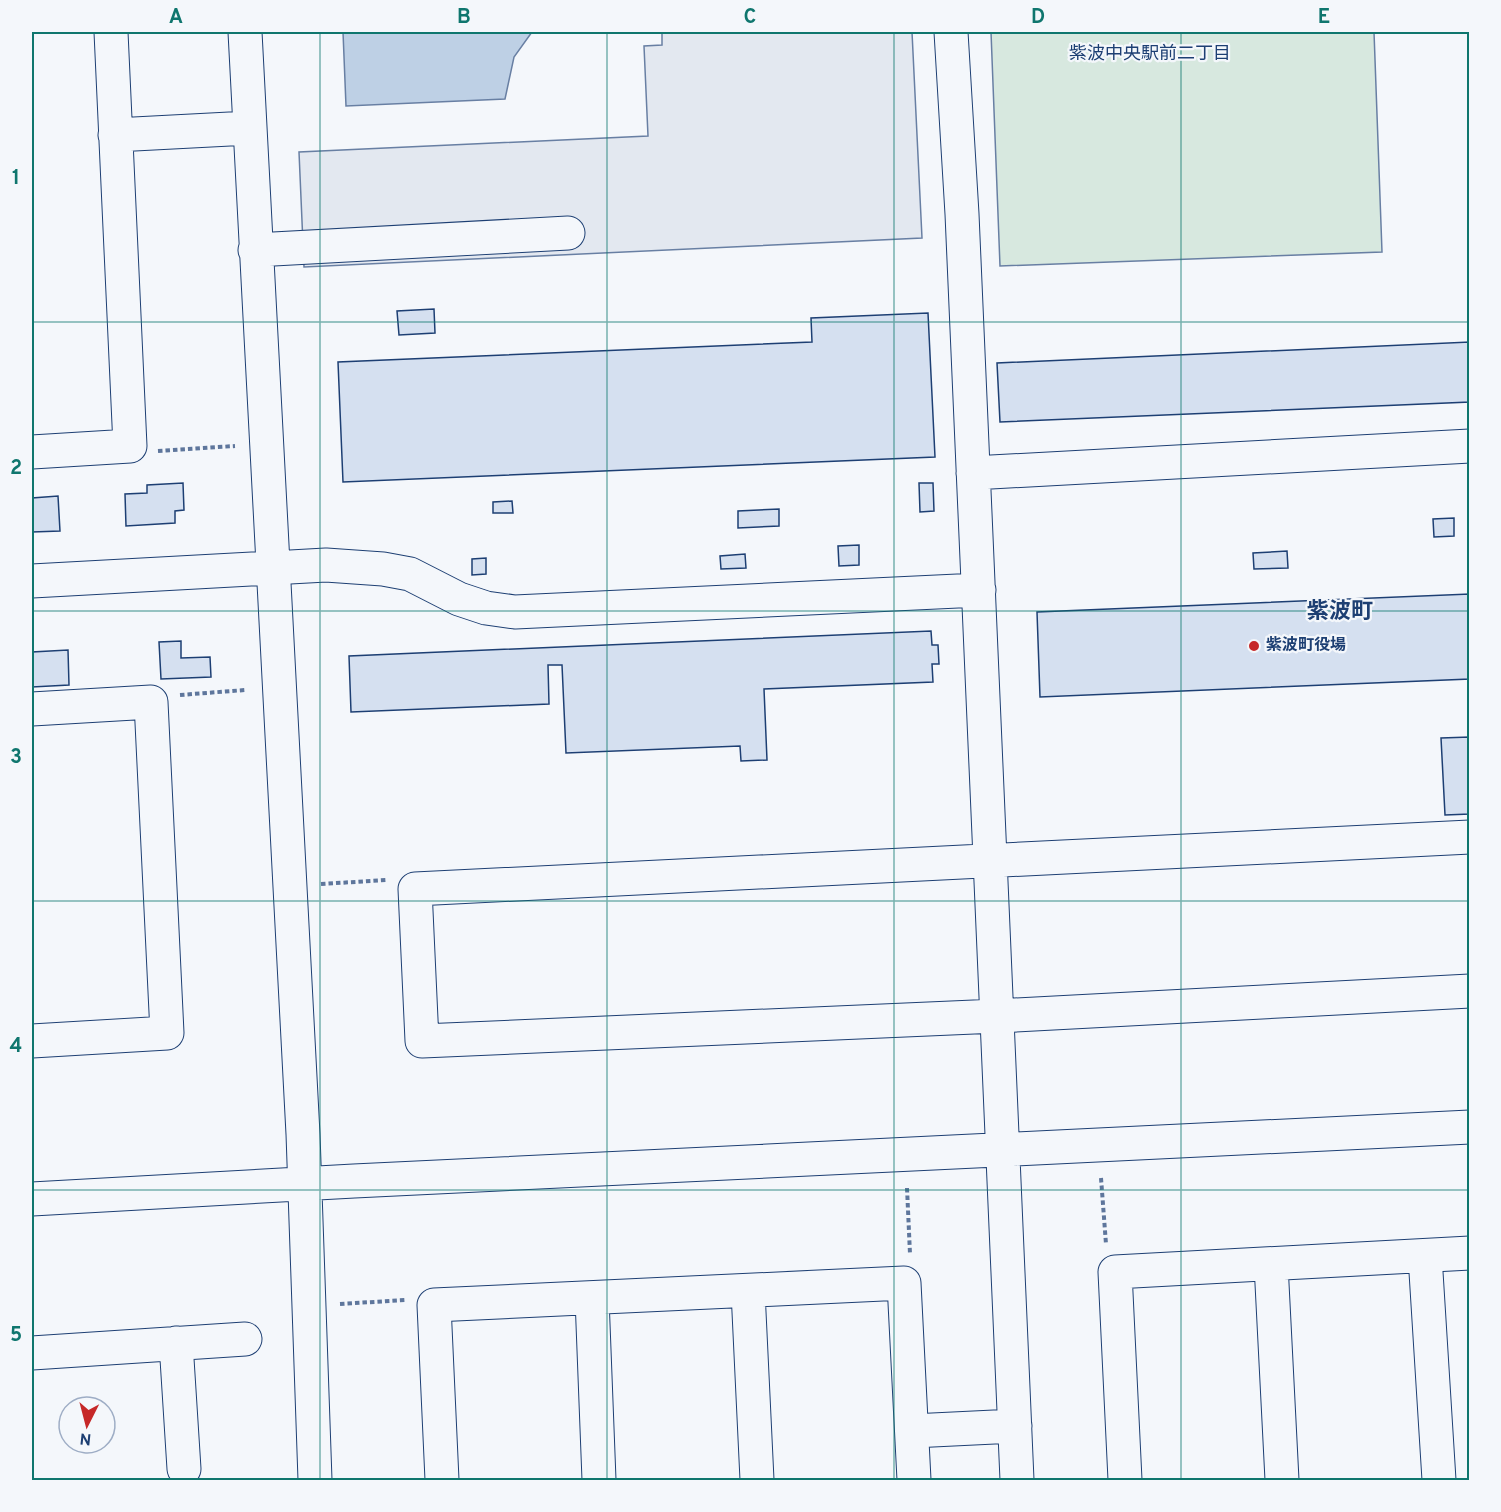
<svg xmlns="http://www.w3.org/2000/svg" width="1501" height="1512" font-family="Overpass,'Noto Sans JP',sans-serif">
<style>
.green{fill:#d7e8df;stroke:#687fa3;stroke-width:1.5}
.parking{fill:#e3e8f0;stroke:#687fa3;stroke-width:1.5}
.water{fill:#bed0e5;stroke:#687fa3;stroke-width:1.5}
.building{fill:#d5e0f0;stroke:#1d3f73;stroke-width:1.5}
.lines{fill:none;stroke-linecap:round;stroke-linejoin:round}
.minor-casing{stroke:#1d3f73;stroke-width:35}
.path{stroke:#5e769c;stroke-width:4;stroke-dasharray:4.5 3;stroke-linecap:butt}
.minor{stroke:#f4f7fb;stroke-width:33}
.grid{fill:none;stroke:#0f766e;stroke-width:1.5;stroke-opacity:0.55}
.poi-dot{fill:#c62828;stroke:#f4f7fb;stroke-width:2}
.labels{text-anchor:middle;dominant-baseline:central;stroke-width:4.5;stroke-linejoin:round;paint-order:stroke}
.poi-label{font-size:16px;font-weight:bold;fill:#1d3f73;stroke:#f4f7fb;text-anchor:start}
.neighbourhood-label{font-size:18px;fill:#1d3f73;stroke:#f4f7fb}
.district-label{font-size:22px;font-weight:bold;fill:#1d3f73;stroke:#f4f7fb}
.neatline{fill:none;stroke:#0f766e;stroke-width:2}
.grid-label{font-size:20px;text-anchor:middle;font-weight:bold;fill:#0f766e}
</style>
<rect width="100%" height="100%" fill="#f4f7fb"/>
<path class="green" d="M991,32h383l8,220 -382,14z"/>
<path class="parking" d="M662,32h250l10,206 -618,29 -5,-115 349,-16 -4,-90 18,-1z"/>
<path class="water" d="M343,32h189l-18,25 -9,42 -159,7z"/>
<path class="building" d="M434,309l1,24 -36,2 -2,-24z
M928,313l7,144 -592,25 -5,-120 474,-20 -1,-24z
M1470,342v60l-470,20 -3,-59z
M183,483l1,27 -9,1v12l-49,3 -1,-32 22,-1v-8z
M919,483h14l1,28 -14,1z
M58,496l2,35 -28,1v-34z
M512,501l1,12h-20v-11z
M779,509v17l-41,2v-17z
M1454,518v18l-20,1 -1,-18z
M859,545v20l-20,1 -1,-20z
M1287,551l1,17 -34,1 -1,-16z
M745,554l1,14 -25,1 -1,-13z
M486,558v16l-14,1v-16z
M1470,594v85l-430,18 -3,-85z
M931,631l1,14h6l1,19h-7l1,18 -169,7 3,71 -26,1 -1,-15 -174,7 -4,-88h-14l1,39 -198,8 -2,-56z
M181,641v17l29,-1 1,20 -50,2 -2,-37z
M68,650l1,35 -37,2v-35z
M1470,737v77l-25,1 -4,-77z"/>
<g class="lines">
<g class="minor-casing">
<path id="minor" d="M245,32l58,1102 12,346
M951,32l11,182 55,1266
M115,135l134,-7
M255,250l313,-17
M32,452l98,-6 -19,-414
M973,473l497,-27
M32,581l294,-16 57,4 27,5 49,25 27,9 29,4 464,-22
M32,709l119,-7 16,331 -135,8
M1470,837l-1055,52 7,152 575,-25 473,-25
M32,1199l322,-18 1116,-54
M1425,1256l14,224
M1271,1264l11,216
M748,1291l9,189
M592,1298l7,182
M176,1343l8,126
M32,1353l213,-14
M912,1431l103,-5
M442,1480l-8,-175 470,-22 10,197
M1125,1480l-10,-208 355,-19"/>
</g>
<path class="path" d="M158,451l77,-5
M180,695l65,-5
M321,884l66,-4
M1101,1178l5,66
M907,1188l3,66
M340,1304l65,-4"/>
<use href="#minor" class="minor"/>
</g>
<path class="grid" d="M320,32v1448M607,32v1448M894,32v1448M1181,32v1448M32,322h1438M32,611h1438M32,901h1438M32,1190h1438"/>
<circle class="poi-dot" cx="1254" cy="646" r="6"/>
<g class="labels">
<g class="poi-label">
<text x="1266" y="646">紫波町役場</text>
</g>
<g class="neighbourhood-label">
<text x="1150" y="54">紫波中央駅前二丁目</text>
</g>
<g class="district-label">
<text x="1340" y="612">紫波町</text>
</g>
</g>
<rect width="1501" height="1512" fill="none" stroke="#f4f7fb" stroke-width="66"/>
<g transform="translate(87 1425) rotate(186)"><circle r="28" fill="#f4f7fb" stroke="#9eadc5" stroke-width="1.5"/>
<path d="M0-4.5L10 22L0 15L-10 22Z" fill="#c62828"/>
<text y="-9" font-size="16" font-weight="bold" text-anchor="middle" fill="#1d3f73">N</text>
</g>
<rect x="33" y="33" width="1435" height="1446" class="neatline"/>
<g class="grid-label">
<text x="176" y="23">A</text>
<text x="464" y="23">B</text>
<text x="750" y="23">C</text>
<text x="1038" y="23">D</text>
<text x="1324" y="23">E</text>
<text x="16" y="184">1</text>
<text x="16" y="474">2</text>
<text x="16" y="763">3</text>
<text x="16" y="1052">4</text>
<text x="16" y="1341">5</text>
</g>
</svg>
